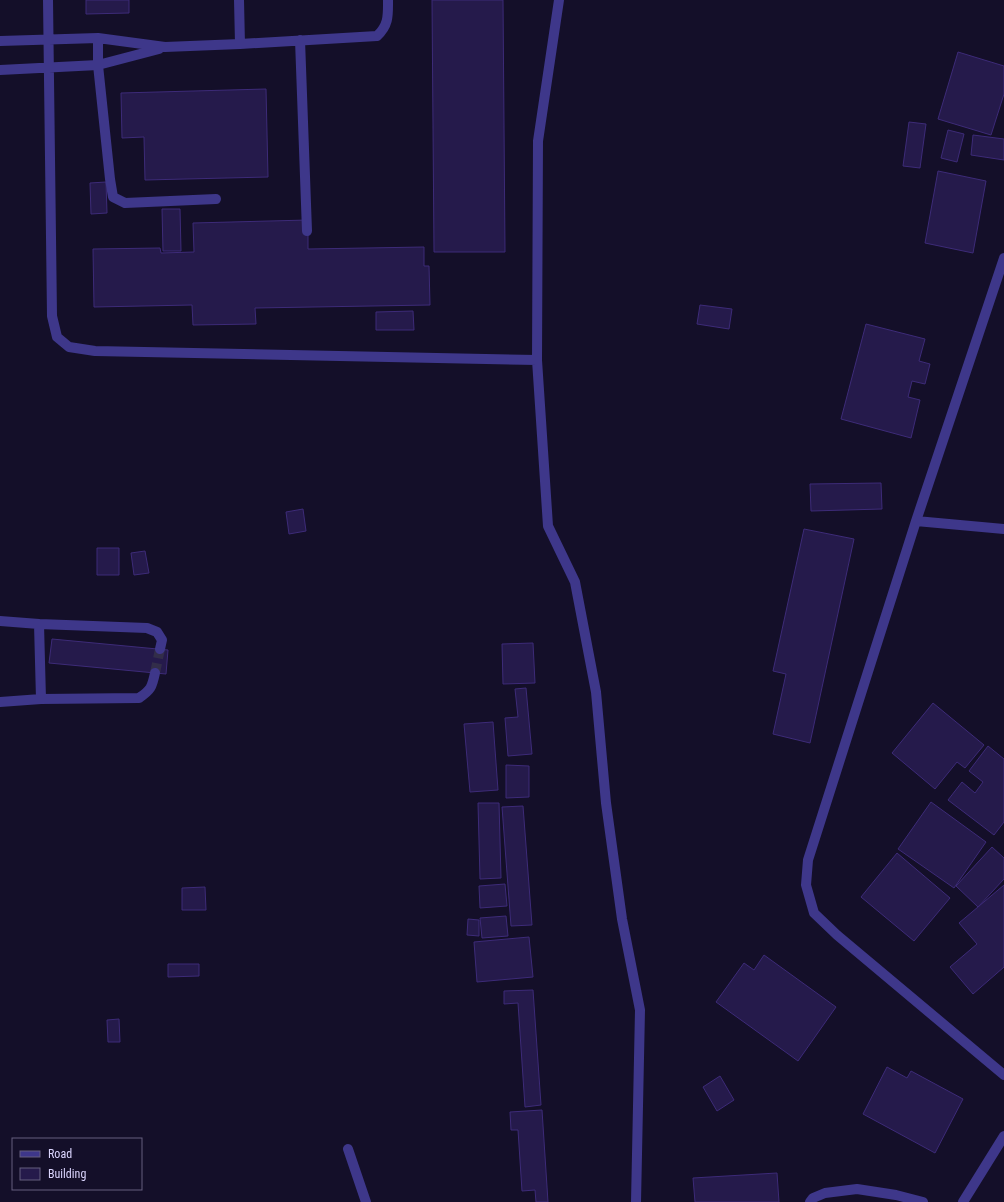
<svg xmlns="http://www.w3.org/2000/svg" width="1004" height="1202" font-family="'Roboto Condensed',sans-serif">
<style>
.building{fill:#251a4b;stroke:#3d2b78}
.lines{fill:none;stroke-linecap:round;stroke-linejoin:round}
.minor-tunnel{stroke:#322d49;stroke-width:10;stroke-dasharray:10 5;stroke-linecap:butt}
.minor{stroke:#3e378a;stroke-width:10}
</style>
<rect width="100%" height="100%" fill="#140f29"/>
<path class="building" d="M86,0h43v13l-43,1z
M432,0h71l2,252h-71z
M958,52l46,14v28l-13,41 -53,-16z
M266,89l2,88 -123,3 -1,-43 -22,1 -1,-45z
M909,122l17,2 -6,44 -17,-2z
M948,130l16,4 -7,28 -16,-4z
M973,135l31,4v21l-33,-5z
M938,171l48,10 -13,72 -48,-10z
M106,182l1,31 -16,1 -1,-31z
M162,209h18l1,42h-18z
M308,220v29l116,-2v19h5l1,39 -175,3 1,16 -63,1 -1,-20 -98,2 -1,-58 67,-1 1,5 33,-1 -1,-29z
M700,305l32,4 -3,20 -32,-5z
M413,311l1,19h-38v-18z
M866,324l59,15 -6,22 11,3 -5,20 -13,-3 -4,16 12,3 -9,38 -70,-19z
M881,483l1,26 -71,2 -1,-27z
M303,509l3,22 -17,3 -3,-22z
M804,529l50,10 -44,204 -37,-9 13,-60 -13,-3z
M97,548h22v27h-22z
M145,551l4,22 -15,2 -3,-22z
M52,639l116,11 -2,24 -117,-11z
M533,643l2,40 -32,1 -1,-40z
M526,688l6,66 -24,2 -3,-38 13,-1 -3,-28z
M933,703l51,42 -19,23 -8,-6 -22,27 -43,-36z
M493,722l5,68 -28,2 -6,-68z
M988,746l16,13v63l-10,13 -46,-35 14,-18 13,11 8,-11 -14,-11z
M506,765l23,1v31l-23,1z
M931,802l55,40 -32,46 -56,-39z
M478,803h21l2,75 -21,1z
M523,806l9,119 -21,1 -9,-119z
M992,847l12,11v21l-26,28 -22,-21z
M897,853l53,45 -36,43 -53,-44z
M505,884l2,22 -27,2 -1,-22z
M1004,885v82l-31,27 -23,-27 27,-23 -18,-21z
M205,887l1,23h-24v-22z
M506,916l2,20 -26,2 -2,-20z
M468,919l11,1v16l-12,-1z
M529,937l4,40 -56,5 -3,-40z
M764,955l72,52 -38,54 -82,-59 28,-39 10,7z
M168,964h31v12l-31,1z
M533,990l8,115 -16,2 -7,-104 -14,1v-13z
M119,1019l1,23h-12l-1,-22z
M887,1067l20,11 4,-7 52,28 -28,54 -72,-39z
M720,1076l14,24 -17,11 -14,-24z
M542,1110l6,92h-12l-1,-12 -13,1 -4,-61h-7l-1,-18z
M777,1173l2,29h-84l-2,-24z"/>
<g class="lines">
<path class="minor-tunnel" d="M155,673l5,-24"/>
<path class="minor" d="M48,0l4,316 5,21 12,10 26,4 442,9
M559,0l-21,141 -1,219 11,166 27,56 21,110 10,111 16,116 18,91 -4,192
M98,38v27l12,114 3,18 12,6 91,-4
M300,40l7,191
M0,41l98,-3 67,9 75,-3 -1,-44
M240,44l137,-8c12,-11 11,-21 11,-36
M0,70l98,-5 61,-16
M1004,258l-88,263 -108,339 -2,25 8,28 23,22 167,140
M916,521l88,8
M0,621l39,3 2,75 -41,3
M39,624l108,4 10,4 5,8 -2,9
M41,699l98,-1c12,-8 13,-11 16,-25
M348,1149l18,53
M810,1202l3,-4 12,-5 32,-4 39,6 27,7
M963,1202l41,-66"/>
</g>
<rect x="12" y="1138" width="130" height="52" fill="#140f29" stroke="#645f7f"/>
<rect x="20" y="1151" width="20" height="6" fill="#3e378a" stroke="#645f7f"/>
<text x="48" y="1158" font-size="12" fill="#dcd6ff">Road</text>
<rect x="20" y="1168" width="20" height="12" fill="#251a4b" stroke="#645f7f"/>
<text x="48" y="1178" font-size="12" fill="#dcd6ff">Building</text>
</svg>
